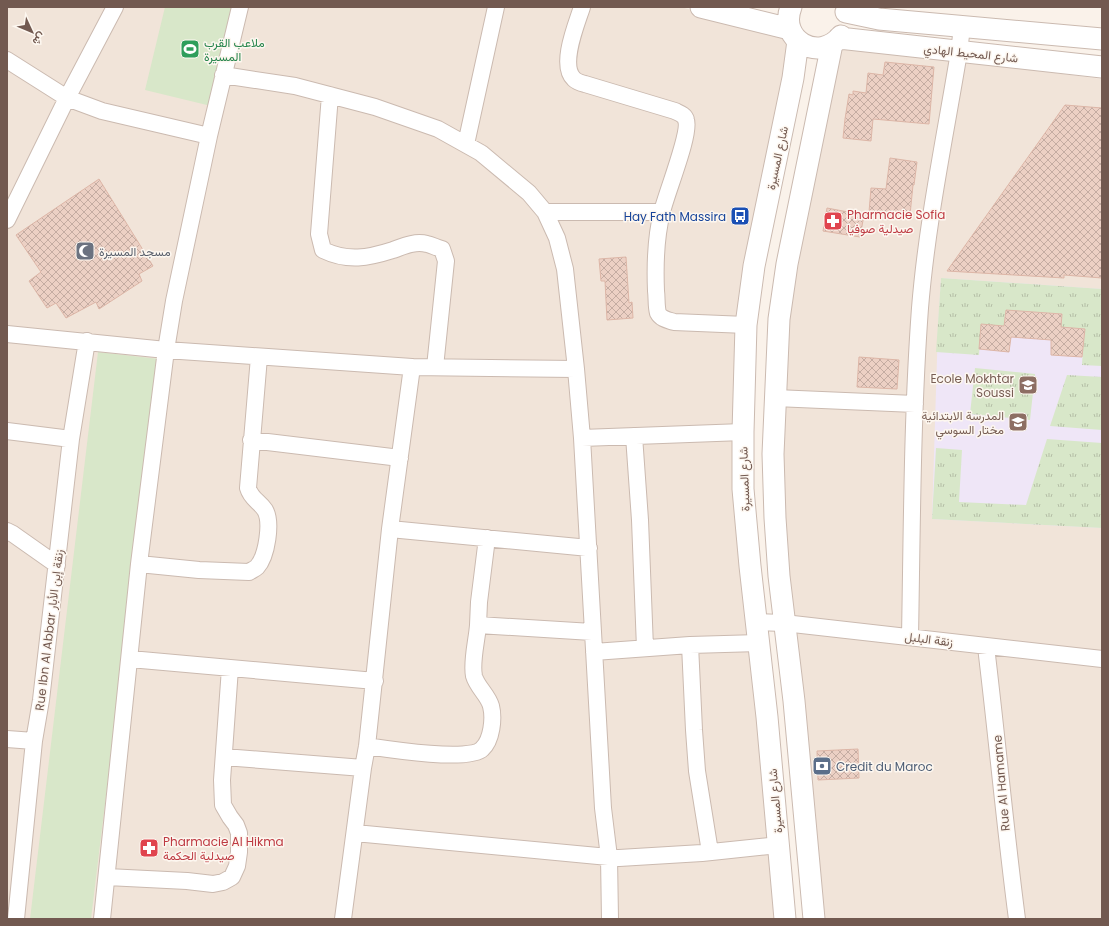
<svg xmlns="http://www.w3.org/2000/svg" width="1109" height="926" font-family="Poppins,Vazirmatn,sans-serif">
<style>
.residential{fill:#f1e4d9}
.education{fill:#efe6f7}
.grass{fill:url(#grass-tufts)}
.green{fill:#d8e7c9}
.building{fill:url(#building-cross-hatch);stroke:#ddb6a7}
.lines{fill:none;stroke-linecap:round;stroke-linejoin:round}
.minor-casing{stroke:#cbbab0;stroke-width:18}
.tertiary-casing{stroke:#cbbab0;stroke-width:23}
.minor{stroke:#fff;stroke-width:16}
.tertiary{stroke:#fff;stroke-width:21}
.labels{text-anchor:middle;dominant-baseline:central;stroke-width:3;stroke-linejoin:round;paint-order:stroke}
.leisure-label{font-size:12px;fill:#27864d;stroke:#fdf7f0;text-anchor:start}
.street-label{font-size:12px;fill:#725950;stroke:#fdf7f0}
.health-label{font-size:12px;fill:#be3a42;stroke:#fdf7f0;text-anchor:start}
.transit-label{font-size:12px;fill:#164399;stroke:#fdf7f0;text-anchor:end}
.worship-label{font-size:12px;fill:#5b616d;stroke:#fdf7f0;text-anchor:start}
.education-label{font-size:12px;fill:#785e54;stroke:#fdf7f0;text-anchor:end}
.service-label{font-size:12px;fill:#4e5e75;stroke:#fdf7f0;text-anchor:start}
</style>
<defs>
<pattern id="grass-tufts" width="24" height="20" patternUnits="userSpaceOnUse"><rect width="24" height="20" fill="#d8e7c9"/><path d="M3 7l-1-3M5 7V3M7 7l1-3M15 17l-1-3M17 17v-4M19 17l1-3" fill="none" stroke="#b4bea6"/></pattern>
<pattern id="building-cross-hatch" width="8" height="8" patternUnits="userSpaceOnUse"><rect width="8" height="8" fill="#ecd0c4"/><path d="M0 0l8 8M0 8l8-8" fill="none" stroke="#c4aca2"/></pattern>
</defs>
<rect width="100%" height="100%" fill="#faf2ea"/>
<path class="residential" d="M7,7h674l116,33 -51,285 -3,107 42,487h-778z
M837,45l265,34v840h-288l-39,-521z"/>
<path class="education" d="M941,278l161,11v239l-170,-9 6,-193z"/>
<path class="grass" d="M941,278l161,11v77l-20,-1 2,-36 -23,-2 1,-13 -56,-4 -2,16 -23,-1 -2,30 -43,-3z
M975,368l60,6 -5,46 -60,-6z
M1067,375l35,2v53l-52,-4z
M1047,439l55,4v85l-170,-9 4,-71 26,2 -3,52 67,3z"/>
<path class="green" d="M165,7h69l-23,99 -66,-16z
M98,352l61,7 -68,560h-61z"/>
<path class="building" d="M885,62l49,5 -5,57 -56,-5 -2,22 -28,-3 2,-19 4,-25 4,1v-4l13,2 2,-20 15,2z
M1065,105l37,3v170l-38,-3v3l-117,-7z
M890,158l27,4 -3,23h-1l-3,30 -41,-3 2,-24 15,1z
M99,179l54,87 -14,8 3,7 -43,28 -3,-7 -30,16 -10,-15 -9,5 -18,-27 12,-9 -25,-37z
M827,208l37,7 -4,22 -37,-6z
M626,257l3,46 3,-1 1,16 -26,2 -2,-39h-4l-2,-22z
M1006,310l56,4 -1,13 24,2 -3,28 -31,-2v-15l-40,-3 -2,15 -30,-3 2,-25 23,2z
M859,357l40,3 -2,29 -40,-2z
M858,749l1,29 -41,2 -1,-29z"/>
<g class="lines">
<g class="minor-casing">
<path id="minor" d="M582,7c-5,16 -23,58 -8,72 2,2 7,4 11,5l90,27c4,2 10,4 11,9 5,13 -20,74 -24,92 -6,24 -7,55 -6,79 1,7 0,15 2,22 3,6 10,7 16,9l72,3
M7,60l60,38 35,13 107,25
M223,75l72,11 80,21 63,22 43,24 48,40 16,19 12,26 8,31 11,100 6,69 21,370 6,49 1,62
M330,95l-11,139 4,16c25,12 45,8 70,0 11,-4 22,-9 34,-6 5,1 10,4 15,5l4,12 -11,106
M466,144l30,-137
M545,212h117
M7,220l60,-122 48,-91
M7,334l159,16 246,17 164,2
M775,398l140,6
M7,431l64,8
M634,436l6,84 5,128
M582,438l161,-6
M251,440l149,18
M390,529l199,19
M7,531l6,3 44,31
M487,538l-8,64 -1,23 114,7
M139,564l60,6 50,2c3,-2 6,-3 8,-5 10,-11 15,-45 8,-57 -6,-9 -14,-11 -17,-22l11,-131
M757,622l27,1 318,36
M910,637c2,-110 2,-220 10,-329 7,-86 25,-171 39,-256l3,-25
M690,645l4,85 3,41 13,81
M986,647c11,90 19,181 31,272
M594,652l96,-7 69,-2
M130,659l245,22
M7,739l27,2
M367,746c20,3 103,16 115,3 10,-9 12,-31 9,-43 -3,-11 -14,-19 -17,-30 -3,-14 3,-36 4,-51
M224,757l139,11
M355,833l264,25 83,-5 77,-8
M107,877l80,4 26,3 10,-2 9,-5 5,-11 2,-14v-19l-3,-8 -6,-8 -7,-12 -1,-25 8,-112
M16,919l18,-178 7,-41 30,-261 16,-98
M102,919l37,-355 27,-214 8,-49 35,-165 31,-129
M343,919l20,-151 4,-22 23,-217 22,-162"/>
</g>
<g class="tertiary-casing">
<path id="tertiary" d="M701,7l89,22
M791,7c-13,33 28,56 50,29
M846,12l33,7 223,20
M839,38l263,29
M785,919l-18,-202 -17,-151 -7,-77v-57l3,-107 8,-59 39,-188 5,-37
M814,919l-20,-218 -15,-125 -4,-58 -2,-64 6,-135 8,-55 45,-220"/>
</g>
<use href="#minor" class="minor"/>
<use href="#tertiary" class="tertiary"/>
</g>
<defs>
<g id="stadium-square" transform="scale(1)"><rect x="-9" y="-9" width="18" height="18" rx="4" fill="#2e9e5b" stroke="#fdf7f0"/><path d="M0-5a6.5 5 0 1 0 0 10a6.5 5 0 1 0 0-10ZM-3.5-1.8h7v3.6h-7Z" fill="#fff"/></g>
<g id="bus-square" transform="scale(1)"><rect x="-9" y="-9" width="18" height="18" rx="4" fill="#1a4fb4" stroke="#fdf7f0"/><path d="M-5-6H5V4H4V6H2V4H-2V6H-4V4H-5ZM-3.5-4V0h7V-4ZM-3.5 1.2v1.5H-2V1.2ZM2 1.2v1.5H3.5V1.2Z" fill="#fff"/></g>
<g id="pharmacy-square" transform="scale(1)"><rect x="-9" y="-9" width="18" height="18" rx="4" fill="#e0444e" stroke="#fdf7f0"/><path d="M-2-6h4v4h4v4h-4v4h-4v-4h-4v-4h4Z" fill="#fff"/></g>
<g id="mosque-square" transform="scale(1)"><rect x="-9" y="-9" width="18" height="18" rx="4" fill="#6b7280" stroke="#fdf7f0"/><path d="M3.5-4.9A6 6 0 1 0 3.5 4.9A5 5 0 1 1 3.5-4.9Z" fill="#fff"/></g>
<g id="school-square" transform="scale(1)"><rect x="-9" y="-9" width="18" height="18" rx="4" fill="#8d6e63" stroke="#fdf7f0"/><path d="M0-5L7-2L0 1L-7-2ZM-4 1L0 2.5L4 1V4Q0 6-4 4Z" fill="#fff"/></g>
<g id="bank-square" transform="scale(1)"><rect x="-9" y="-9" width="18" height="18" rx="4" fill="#5c6f8a" stroke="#fdf7f0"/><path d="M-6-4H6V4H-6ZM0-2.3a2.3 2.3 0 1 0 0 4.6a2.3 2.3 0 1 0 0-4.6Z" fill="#fff"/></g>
</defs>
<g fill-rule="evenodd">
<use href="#stadium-square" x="190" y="49"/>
<use href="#bus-square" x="740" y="216"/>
<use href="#pharmacy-square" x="833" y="221"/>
<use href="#mosque-square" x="85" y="251"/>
<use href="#school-square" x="1028" y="385"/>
<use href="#school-square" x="1018" y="422"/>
<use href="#bank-square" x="822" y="766"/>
<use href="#pharmacy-square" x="149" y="848"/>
</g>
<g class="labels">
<g class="leisure-label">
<text x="204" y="42">ملاعب القرب<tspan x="204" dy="14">المسيرة</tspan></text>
</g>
<g class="street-label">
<text transform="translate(971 53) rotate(6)">شارع المحيط الهادي</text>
<text transform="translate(777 158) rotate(-78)">شارع المسيرة</text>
<text transform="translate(744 479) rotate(-92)">شارع المسيرة</text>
<text transform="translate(49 630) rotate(-83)">Rue Ibn Al Abbar زنقة إبن الأبار</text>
<text transform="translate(929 639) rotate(7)">زنقة البلبل</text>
<text transform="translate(1001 783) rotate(-95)">Rue Al Hamame</text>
<text transform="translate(775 801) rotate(-95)">شارع المسيرة</text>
</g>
<g class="health-label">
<text x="847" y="214">Pharmacie Sofia<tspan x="847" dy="14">صيدلية صوفيا</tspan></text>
<text x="163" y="841">Pharmacie Al Hikma<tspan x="163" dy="14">صيدلية الحكمة</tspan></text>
</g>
<g class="transit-label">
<text x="726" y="216">Hay Fath Massira</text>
</g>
<g class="worship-label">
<text x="99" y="251">مسجد المسيرة</text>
</g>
<g class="education-label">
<text x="1014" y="378">Ecole Mokhtar<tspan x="1014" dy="14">Soussi</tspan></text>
<text x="1004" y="415">المدرسة الابتدائية<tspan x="1004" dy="14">مختار السوسي</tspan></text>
</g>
<g class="service-label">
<text x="836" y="766">Credit du Maroc</text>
</g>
</g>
<rect width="1109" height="926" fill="none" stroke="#725950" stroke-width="16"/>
<g transform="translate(32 32) rotate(134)" stroke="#fdf7f0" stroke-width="3" paint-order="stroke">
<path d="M0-3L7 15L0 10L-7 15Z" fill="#725950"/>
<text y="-6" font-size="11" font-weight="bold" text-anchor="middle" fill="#725950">ش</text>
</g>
</svg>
